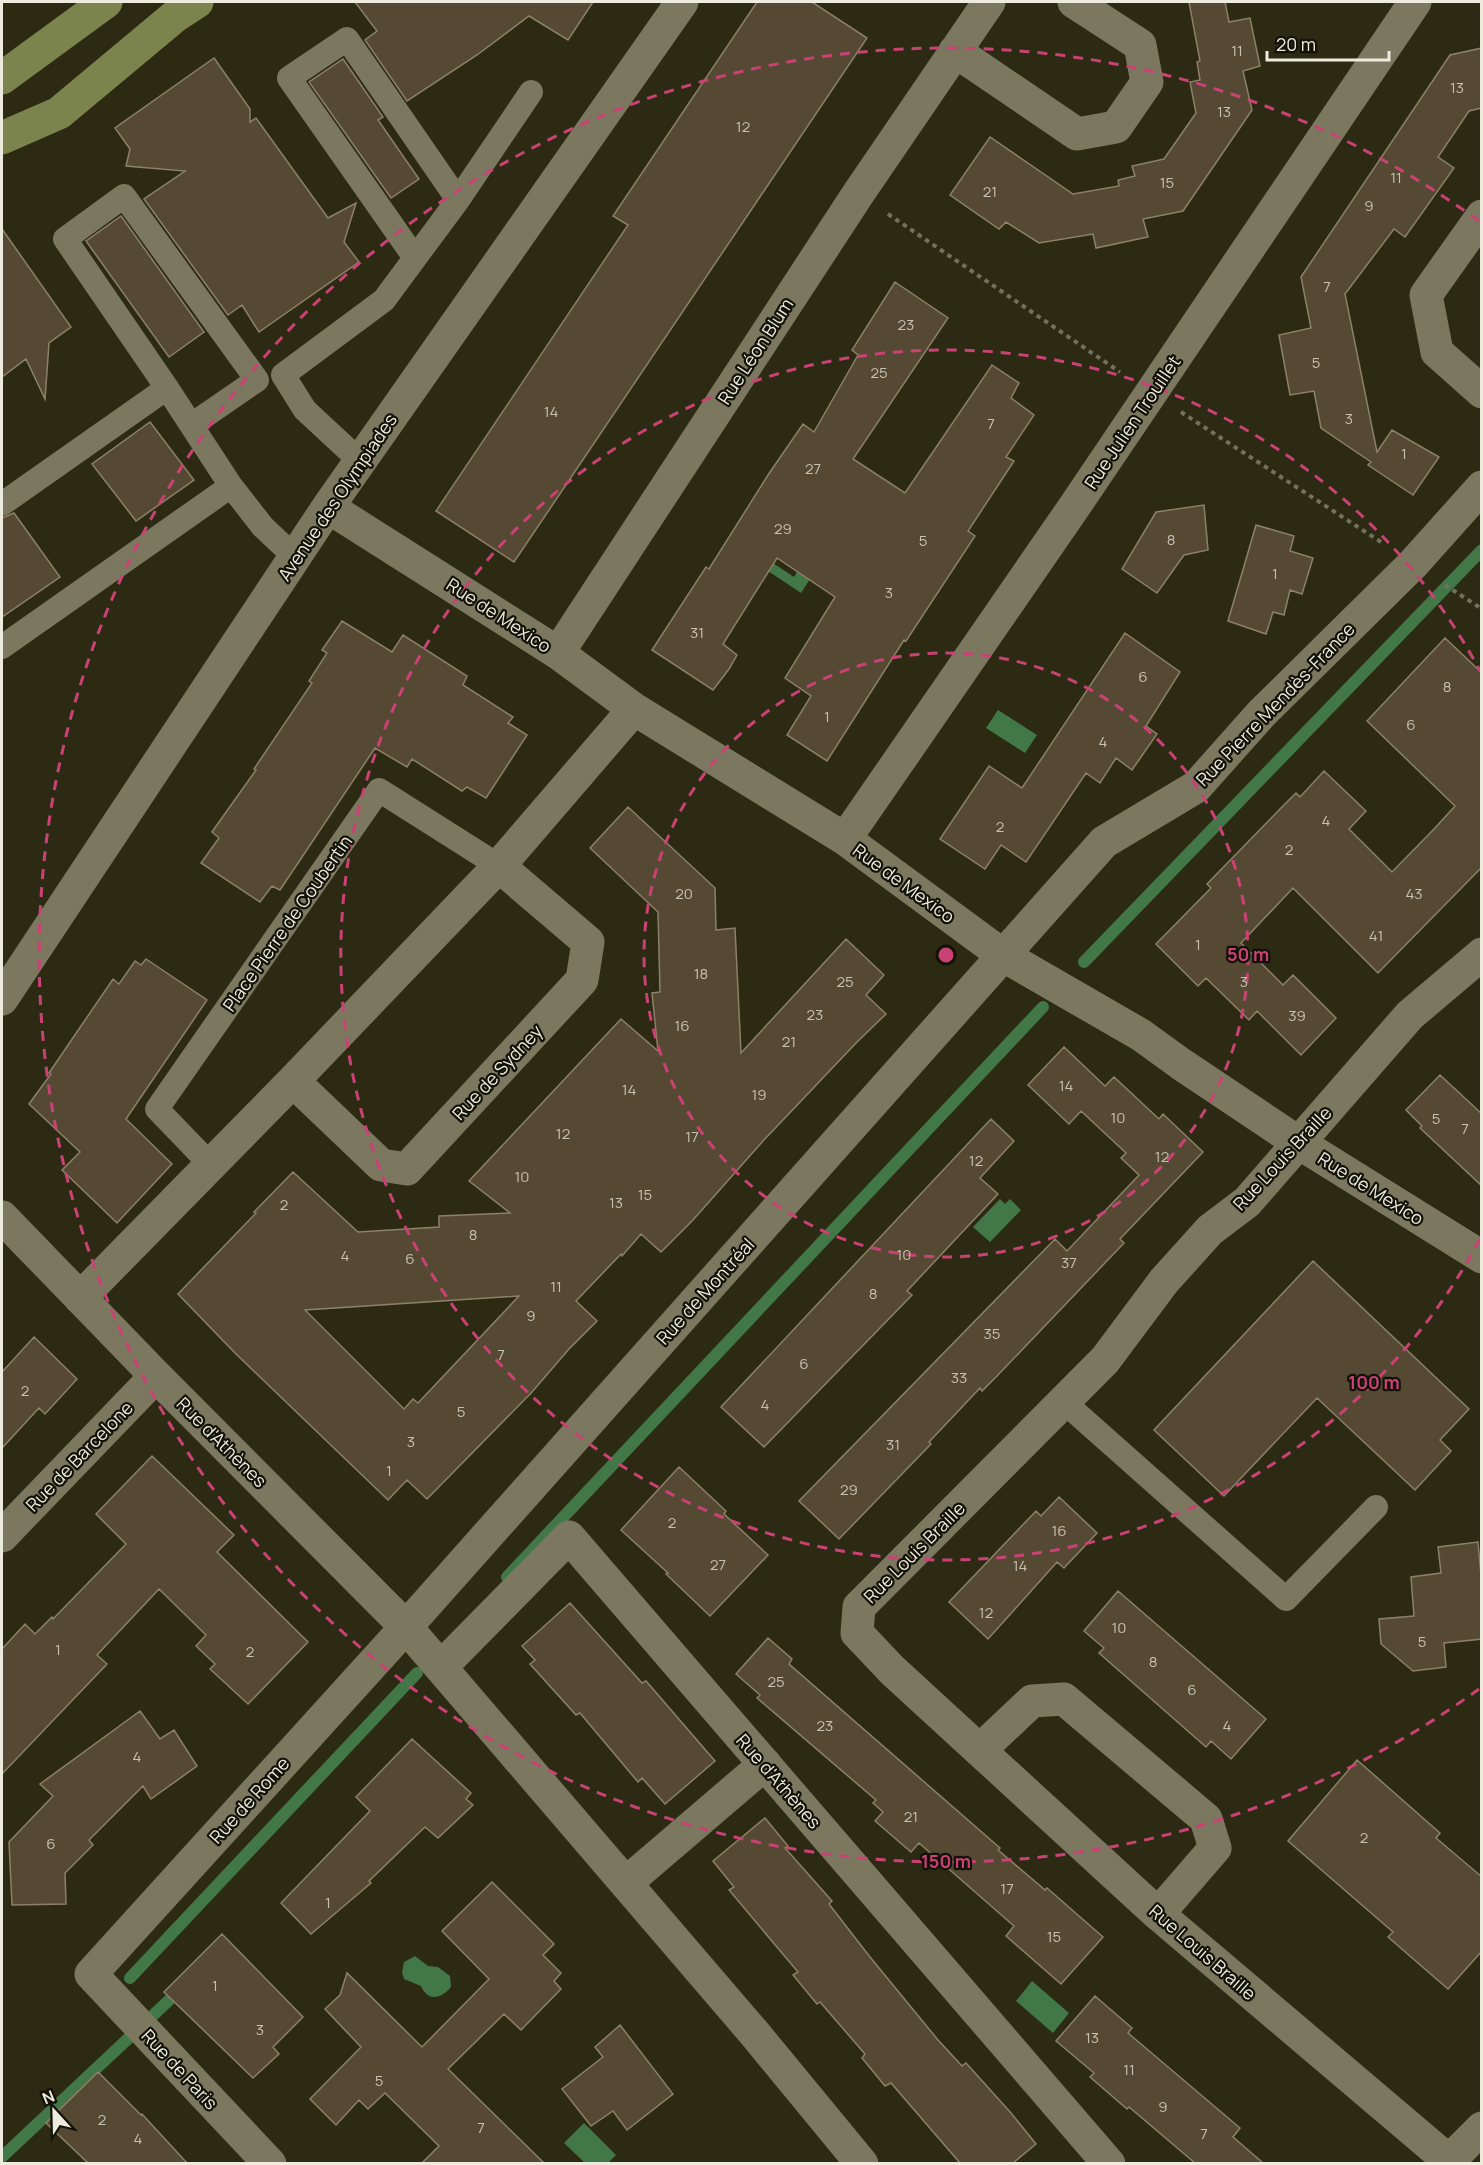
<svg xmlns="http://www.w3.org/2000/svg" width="1483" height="2165" font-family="Manrope,sans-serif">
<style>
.water{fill:#427748}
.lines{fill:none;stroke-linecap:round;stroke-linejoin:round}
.stream{stroke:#427748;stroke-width:12}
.building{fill:#564934;stroke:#8d8068;stroke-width:1.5;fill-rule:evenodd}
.path{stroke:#73715e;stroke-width:4;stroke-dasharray:4.5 4.5;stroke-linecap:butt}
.lane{stroke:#7b785f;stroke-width:24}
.street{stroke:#7b785f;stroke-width:33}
.secondary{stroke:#7c844e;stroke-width:33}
.ring{fill:none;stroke:#ca4275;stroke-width:3;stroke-dasharray:10 8}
.labels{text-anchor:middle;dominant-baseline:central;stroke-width:4.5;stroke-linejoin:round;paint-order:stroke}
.number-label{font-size:15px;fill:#c6c2b3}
.street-label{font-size:18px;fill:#ecebdd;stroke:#131208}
.centre{fill:#ca4275;stroke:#131208;stroke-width:3}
.ring-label{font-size:18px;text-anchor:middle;font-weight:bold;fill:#ca4275;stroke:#131208;stroke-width:4.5;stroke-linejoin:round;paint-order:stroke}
</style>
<rect width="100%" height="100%" fill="#2c2a13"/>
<path class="water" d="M758,553l36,24 14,-23 13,8 -20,31 -48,-32z
M998,710l39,25 -12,18 -39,-25z
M1000,1199l5,5 5,-5 11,11 -31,32 -17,-15z
M415,1956l13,10 10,1 12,9 1,11c-10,12 -23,15 -30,-1l-17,-7 -2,-7 2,-10z
M1032,1981l37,32 -16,20 -37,-32z
M584,2123l32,32 -8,8h-23l-21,-20z"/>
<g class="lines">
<path class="stream" d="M1084,962l398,-412
M507,1577l536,-570
M130,1978l287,-305
M2,2157l180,-169"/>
</g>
<path class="building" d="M355,2h238l-25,38 -39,-24 -52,39 -70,46 -42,-61 12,-9z
M757,2h55l55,36 -353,524 -78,-51 192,-286 -15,-9z
M1189,2h36l4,20 21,-4 10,48 -17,5 9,39 -69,101 -40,8 5,18 -52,11 -3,-14 -54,9 -33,-21 -7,7 -49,-34 40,-58 83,57 46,-8 -1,-6 17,-4 -3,-10 32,-7 32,-46 -6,-31 10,-2 -3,-18 3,-1z
M1482,48v60l-13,3 -31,46 16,11 -49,69 -11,-8 -49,65 32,158 15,-22 47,27 -26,38 -45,-30 3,-3 -50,-34 -7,-37 -24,4 -11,-60 32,-7 -10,-51 149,-222z
M214,58l36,51v13l6,-4 72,100 28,-15 -12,39 15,20 -100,70 -17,-27 -14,10 -84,-116 41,-28 -59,-5 4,-17 -15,-21z
M343,59l40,58 -5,3 41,59 -28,19 -82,-116z
M121,216l83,116 -35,25 -83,-116z
M2,229l69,98 -22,16 -4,56 -19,-40 -24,18z
M895,282l53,36 -95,141 52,34 87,-128 27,18 -8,15 23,17 -28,42 8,4 -46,70 7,5 -69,105 -2,-1 -77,121 -40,-26 24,-39 -26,-18 50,-81 -58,-39 -54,86 14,11 -8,14 -16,21 -61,-40 54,-83 3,2 59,-94 35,-51 11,8 44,-77 -6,-5z
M150,422l44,58 -58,41 -44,-57z
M1204,505l4,45 -24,5 -27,38 -35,-24 34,-57z
M14,513l46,64 -58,40v-99z
M1256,525l38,11 -4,15 23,7 -11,36 -12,-4 -6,25 -11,-3 -7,22 -38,-13z
M342,621l50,31 11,-17 64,41 -4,9 50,32 -5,6 19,12 -41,63 -19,-11 -5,4 -50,-32 -5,8 -32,-19 -95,142 -8,-4 -12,16 -59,-39 18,-25 -7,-6 44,-62 -2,-1 58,-86 -3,-2 18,-28 -5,-3z
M1125,633l55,39 -34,54 11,8 -25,36 -16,-12 -16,25 -14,-10 -60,89 -25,-17 -16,24 -45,-30 49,-73 33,22z
M1445,638l37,35v194l-104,106 -85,-85 -52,55 42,42 10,-10 43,43 -35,37 -44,-44 -8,9 -43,-42 -8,8 -42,-42 55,-56 -4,-4 74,-76 15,-15 4,4 24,-26 42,40 -17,18 43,43 43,-44 20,-22 -88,-85z
M628,807l87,81 1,42 19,-2 6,125 105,-114 38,36 -18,20 20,19 -29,28 -94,99 -70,79 -32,32 -20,-18 -19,22 -1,-2 -45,47 21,20 -28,28 -37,43 -105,107 -20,-19 -19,20 -153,-147 -57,-59 78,-81 -2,-1 39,-40 65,60 81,-5v-11l71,-3 -41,-32 152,-162 37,32 -6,-58 8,-1 -2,-80 -68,-64zM519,1296l-101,107 -5,-4 -9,10 -99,-99z
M146,959l61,41 -81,119 46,45 -55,59 -55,-53 18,-18 -51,-48 22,-30 -2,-1 64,-94 6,5 16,-23 6,4z
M1064,1047l41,39 9,-9 45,42 4,-5 40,38 -83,87 4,4 -127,133 -15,15 -2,-3 -51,54 2,2 -92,95 -40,-38 256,-262 12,12 72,-76 -18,-17 5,-5 -45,-42 -12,13 -41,-39z
M1440,1075l42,39v72l-62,-58 2,-2 -16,-16z
M991,1119l23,22 -34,37 18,16 -91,97 5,4 -148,152 -43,-40z
M1313,1261l156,148 -29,31 11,11 -36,39 -98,-92 -93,98 -70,-66z
M34,1337l43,42 -32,35 -6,-6 -37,40v-76z
M152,1456l82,79 -17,17 91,90 -60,62 -38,-35 5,-5 -19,-18 10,-11 -47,-46 -62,66 10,9 -105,110v-125l23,-25 10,10 17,-17 1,2 73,-75 -30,-30z
M679,1467l47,44 -2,3 44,41 -58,61 -44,-42 2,-1 -47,-43z
M1059,1497l38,36 -33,35 -7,-6 -69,77 -39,-37 87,-91 5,5z
M1478,1542l4,44v53l-38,4 2,24 -33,4 -32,-27 -2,-25 35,-3 -3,-39 30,-4 -3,-26z
M1118,1591l148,128 -35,40 -20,-18 -5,6 -107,-94 5,-5 -20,-17z
M570,1603l72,80 4,-2 69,80 -50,43 -23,-26 -4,4 -58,-69 -4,2 -46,-51 5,-4 -13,-14z
M768,1638l24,21 -3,5 211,184 -2,2 47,40 2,-2 56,49 -42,47 -55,-48 8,-10 -95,-83 -8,9 -36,-31 8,-9 -10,-9 3,-3 -119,-102 3,-3 -24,-21z
M140,1711l20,28 14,-9 23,36 -46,33 -8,-13 -54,54 4,5 -28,28 1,31 -54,1 -3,-63 44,-46 -13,-12z
M412,1739l59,54 -5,6 7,6 -35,33 -13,-11 -56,54 2,2 -60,51 -30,-31 89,-92 -14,-14z
M1357,1760l83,73 -4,5 46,39v74l-34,38 -60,-52 5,-5 -105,-91z
M765,1818l23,28 -3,2 47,53 -3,3 41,53 68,83 24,26 4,-3 45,50 25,31 -23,19h-53l-69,-80 -6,3 -23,-28 3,-4 -45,-52 -3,2 -24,-29 5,-3 -69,-82 5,-3 -21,-26z
M492,1882l62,62 -11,11 18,18 -7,8 7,8 -40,41 -17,-16 -56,55 96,94h-122l17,-17 -54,-53 -17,16 -9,-9 -23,25 -26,-26 51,-52 -36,-38 15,-14 7,-22 75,74 67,-68 -47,-48z
M222,1934l81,83 -30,30 6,7 -26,24 -89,-86z
M1095,1996l37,32 -4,5 112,95 -7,9 30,26h-68l-66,-56 -2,2 -37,-32 4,-4 -38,-32z
M620,2025l53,69 -46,36 -14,-19 -22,15 -29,-37 41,-32 -8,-10z
M98,2072l43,43 1,-1 45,49h-99l-42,-40z"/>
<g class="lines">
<path class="path" d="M888,214l232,158
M1181,412l200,130
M1445,585l37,24"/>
<path class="lane" d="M458,200l73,-108
M167,388l-102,-149 59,-43 133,184 -64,44
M360,461l-55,-51 -22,-35 101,-75 74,-100 -111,-161 -58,39 126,180
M2,504l165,-116 64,98
M2,647l229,-161 32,41 32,30
M211,1165l-54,-56 222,-319 120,76
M1064,1402l222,197 90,-92"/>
<path class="street" d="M955,51l122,83 39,-7 31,-45 -7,-37 -66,-43
M1482,216l-56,79 11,57 45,40
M328,507l230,146 76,56 211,130 159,117 137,79 40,29 118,79 183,114
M558,653l300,-459 131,-192
M845,839l227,-329 343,-508
M2,999l326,-492 354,-505
M293,1081l88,84 26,4 175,-189 6,-38 -89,-76
M2,1217l154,159 250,251 349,407 107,130
M80,1298l213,-217 206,-215 135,-157
M2,1536l154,-160
M441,1667l128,-130 540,627
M980,1750l52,-49 32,-2 142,120 9,29 -57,66
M626,1883l139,-119
M1449,2161l-291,-247 -266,-244 -35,-37 2,-26 246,-247 59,-79 46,-51 37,-28 163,-187 72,-61
M270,2164l-179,-190 315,-347 698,-785 92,-55 65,-73 152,-150 69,-77
M1446,2164l36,-36"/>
<path class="secondary" d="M2,78l104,-76
M2,138l57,-25 115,-96 23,-15"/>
</g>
<g class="ring">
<circle cx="946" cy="955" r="302"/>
<path d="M1480 1239A605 605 0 1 1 1480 671"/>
<path d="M1479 1689A907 907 0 1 1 1479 221"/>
</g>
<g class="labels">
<g class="number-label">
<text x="1237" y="50">11</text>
<text x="1457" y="87">13</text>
<text x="1224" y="111">13</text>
<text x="743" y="126">12</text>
<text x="1396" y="177">11</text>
<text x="1167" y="182">15</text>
<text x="990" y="191">21</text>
<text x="1369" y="205">9</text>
<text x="1327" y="286">7</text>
<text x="906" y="324">23</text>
<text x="1316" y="362">5</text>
<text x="879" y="372">25</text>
<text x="551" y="411">14</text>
<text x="1349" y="418">3</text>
<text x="991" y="423">7</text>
<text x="1404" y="453">1</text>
<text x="813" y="468">27</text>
<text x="783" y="528">29</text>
<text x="1171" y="539">8</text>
<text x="923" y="540">5</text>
<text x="1275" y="573">1</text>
<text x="889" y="592">3</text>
<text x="697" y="632">31</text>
<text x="1143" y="676">6</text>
<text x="1447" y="686">8</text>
<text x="827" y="716">1</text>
<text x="1411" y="724">6</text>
<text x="1103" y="741">4</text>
<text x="1326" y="820">4</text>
<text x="1000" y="826">2</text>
<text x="1289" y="849">2</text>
<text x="684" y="893">20</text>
<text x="1414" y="893">43</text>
<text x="1376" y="935">41</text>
<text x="1198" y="944">1</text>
<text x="701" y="973">18</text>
<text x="845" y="981">25</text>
<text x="1244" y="981">3</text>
<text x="815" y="1014">23</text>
<text x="1297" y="1015">39</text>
<text x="682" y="1025">16</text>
<text x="789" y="1041">21</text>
<text x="1066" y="1085">14</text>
<text x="629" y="1089">14</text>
<text x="759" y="1094">19</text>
<text x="1118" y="1117">10</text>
<text x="1436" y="1118">5</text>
<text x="1465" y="1128">7</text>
<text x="563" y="1133">12</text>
<text x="692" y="1136">17</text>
<text x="1162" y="1156">12</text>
<text x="976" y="1160">12</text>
<text x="522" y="1176">10</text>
<text x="645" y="1194">15</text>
<text x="616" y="1202">13</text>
<text x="284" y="1204">2</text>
<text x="473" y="1234">8</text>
<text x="904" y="1254">10</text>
<text x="345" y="1255">4</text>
<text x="410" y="1258">6</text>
<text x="1069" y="1262">37</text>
<text x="556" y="1286">11</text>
<text x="873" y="1293">8</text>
<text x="531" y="1315">9</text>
<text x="992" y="1333">35</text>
<text x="501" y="1354">7</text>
<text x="804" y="1363">6</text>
<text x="959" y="1377">33</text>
<text x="25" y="1390">2</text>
<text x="765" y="1404">4</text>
<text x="461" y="1411">5</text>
<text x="411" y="1441">3</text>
<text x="893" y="1444">31</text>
<text x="389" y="1470">1</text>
<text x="849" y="1489">29</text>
<text x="672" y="1522">2</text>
<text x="1059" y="1530">16</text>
<text x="718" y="1564">27</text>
<text x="1020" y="1565">14</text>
<text x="986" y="1612">12</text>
<text x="1119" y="1627">10</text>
<text x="1422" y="1641">5</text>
<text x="58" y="1649">1</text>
<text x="250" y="1651">2</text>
<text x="1153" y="1661">8</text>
<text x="776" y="1681">25</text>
<text x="1192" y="1689">6</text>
<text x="825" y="1725">23</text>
<text x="1227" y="1725">4</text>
<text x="137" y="1756">4</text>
<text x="911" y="1816">21</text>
<text x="1364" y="1837">2</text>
<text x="51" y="1843">6</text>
<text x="1007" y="1888">17</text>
<text x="328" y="1902">1</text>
<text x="1054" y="1936">15</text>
<text x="215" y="1985">1</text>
<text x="260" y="2029">3</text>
<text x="1092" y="2037">13</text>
<text x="1129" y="2069">11</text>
<text x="379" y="2080">5</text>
<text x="1163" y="2106">9</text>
<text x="102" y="2119">2</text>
<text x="481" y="2127">7</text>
<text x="1204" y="2133">7</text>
<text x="138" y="2138">4</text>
</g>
<g class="street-label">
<text transform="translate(755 351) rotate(-57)">Rue Léon Blum</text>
<text transform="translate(1132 422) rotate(-56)">Rue Julien Trouillet</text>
<text transform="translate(337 497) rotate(-56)">Avenue des Olympiades</text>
<text transform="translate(499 615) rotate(33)">Rue de Mexico</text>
<text transform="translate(1275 704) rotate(-46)">Rue Pierre Mendès-France</text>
<text transform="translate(904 883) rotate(36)">Rue de Mexico</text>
<text transform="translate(287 923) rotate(-55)">Place Pierre de Coubertin</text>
<text transform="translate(497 1072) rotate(-47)">Rue de Sydney</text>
<text transform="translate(1282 1158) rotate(-47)">Rue Louis Braille</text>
<text transform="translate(1371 1188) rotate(32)">Rue de Mexico</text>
<text transform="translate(705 1291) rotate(-48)">Rue de Montréal</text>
<text transform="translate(222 1442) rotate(45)">Rue d'Athènes</text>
<text transform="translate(79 1456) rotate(-46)">Rue de Barcelone</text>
<text transform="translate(914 1552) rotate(-45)">Rue Louis Braille</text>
<text transform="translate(779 1781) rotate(49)">Rue d'Athènes</text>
<text transform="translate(249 1800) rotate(-48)">Rue de Rome</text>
<text transform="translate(1203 1952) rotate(41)">Rue Louis Braille</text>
<text transform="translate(180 2069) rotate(47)">Rue de Paris</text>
</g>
</g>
<circle cx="946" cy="955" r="9" class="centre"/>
<g class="ring-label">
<text x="1248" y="961">50 m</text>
<text x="1374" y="1389">100 m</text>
<text x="946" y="1868">150 m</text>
</g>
<rect width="1483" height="2165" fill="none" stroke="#ecebdd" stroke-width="6"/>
<g transform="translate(54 2111) rotate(338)" stroke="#131208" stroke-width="4.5" paint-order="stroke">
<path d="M0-4.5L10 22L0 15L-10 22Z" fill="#ecebdd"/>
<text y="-9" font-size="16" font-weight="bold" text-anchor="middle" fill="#ecebdd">N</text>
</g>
<path d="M1267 51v9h122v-9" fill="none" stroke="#ecebdd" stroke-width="3"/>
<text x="1276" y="51" font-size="18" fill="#ecebdd" stroke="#131208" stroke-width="4.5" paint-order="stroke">20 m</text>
</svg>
